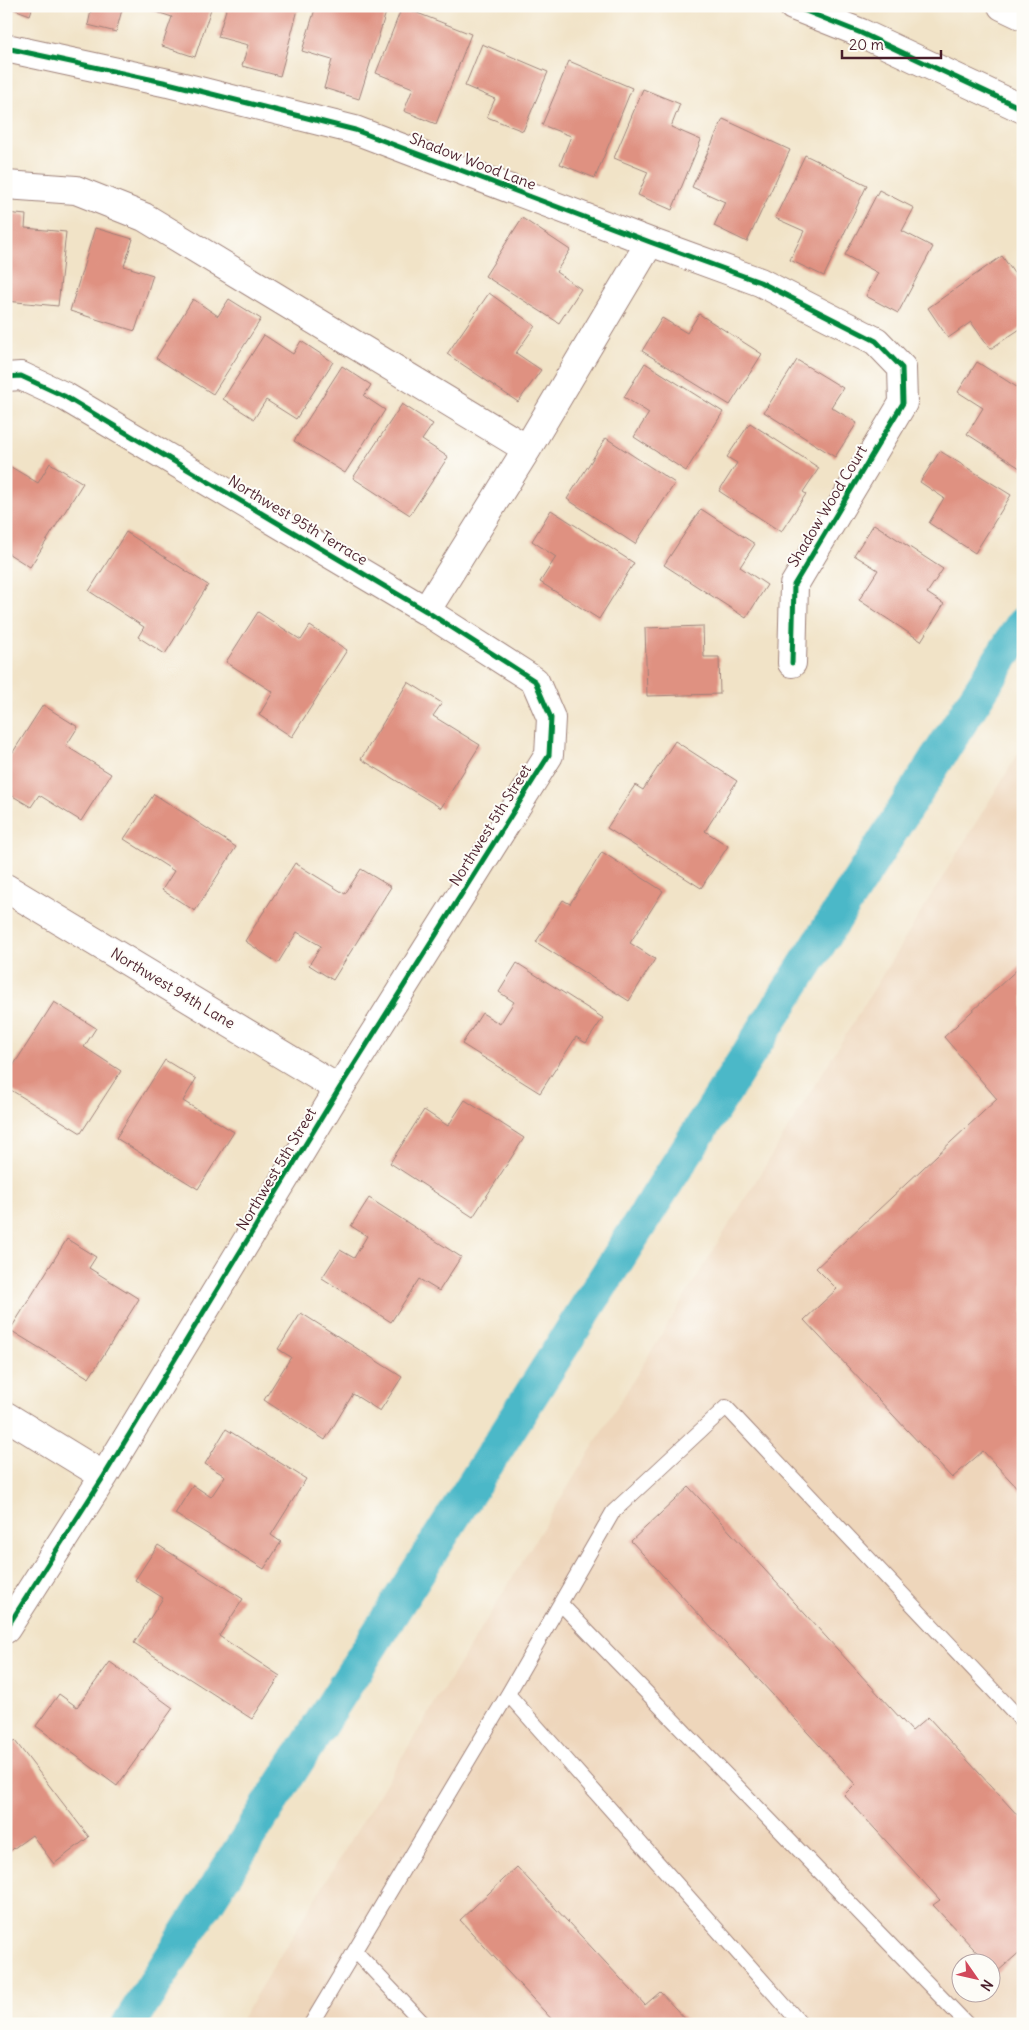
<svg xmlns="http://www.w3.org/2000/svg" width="1029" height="2030" font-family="Delius,sans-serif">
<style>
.built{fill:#eed6bb;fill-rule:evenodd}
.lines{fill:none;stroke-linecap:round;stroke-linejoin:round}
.canal{stroke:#4cb8c8;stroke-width:35}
.building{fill:#df9181}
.lane-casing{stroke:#9e8179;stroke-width:16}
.street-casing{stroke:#9e8179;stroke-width:30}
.primary-casing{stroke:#9e8179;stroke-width:30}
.lane{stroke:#fff;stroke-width:14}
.street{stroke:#fff;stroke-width:28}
.primary{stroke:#fff;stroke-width:28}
.cycleway-casing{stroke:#fdfcf7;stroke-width:8}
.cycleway{stroke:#00873e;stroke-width:5}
.labels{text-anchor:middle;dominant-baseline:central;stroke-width:4;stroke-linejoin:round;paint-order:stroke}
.street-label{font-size:15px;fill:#4a1f2b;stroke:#fdfcf7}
</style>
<rect width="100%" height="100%" fill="#fdfcf7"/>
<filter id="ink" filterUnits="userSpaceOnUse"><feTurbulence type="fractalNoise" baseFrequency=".02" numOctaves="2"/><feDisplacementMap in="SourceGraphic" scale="10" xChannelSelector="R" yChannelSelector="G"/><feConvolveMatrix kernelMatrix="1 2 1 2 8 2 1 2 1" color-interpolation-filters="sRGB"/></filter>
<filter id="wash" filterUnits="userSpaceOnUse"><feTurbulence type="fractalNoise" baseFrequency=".0096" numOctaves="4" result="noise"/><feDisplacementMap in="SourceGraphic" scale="20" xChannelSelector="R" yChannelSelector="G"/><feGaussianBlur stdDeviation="1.12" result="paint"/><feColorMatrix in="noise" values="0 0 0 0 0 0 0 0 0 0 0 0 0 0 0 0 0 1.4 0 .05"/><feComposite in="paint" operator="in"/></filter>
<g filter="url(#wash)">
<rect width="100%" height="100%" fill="#f1e3c7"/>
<path class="built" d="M1023,746v1278h-785zM962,1962h30v30h-30z"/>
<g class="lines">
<path class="canal" d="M129,2024l894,-1400"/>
</g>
<g id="blocks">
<path class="building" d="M6,6h27l-3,9z
M92,6h31l-7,26 -28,-7z
M212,6l-17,51 -33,-11 10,-29 -30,-10z
M227,6h72l-19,70 -38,-10 6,-21 -30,-8z
M316,6h72l-29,93 -35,-11 8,-28 -30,-9z
M402,7l69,27 -35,90 -32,-13 9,-23 -37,-15z
M482,44l66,28 -25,59 -36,-14 8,-18 -30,-13z
M569,61l63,27 -37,90 -35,-14 11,-28 -29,-11z
M643,89l37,15 -9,23 30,13 -29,70 -34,-15 10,-23 -34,-14z
M723,119l67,31 -43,92 -33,-16 11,-24 -33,-15z
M805,155l62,30 -43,91 -34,-16 14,-29 -29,-13z
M879,190l35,18 -12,23 31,16 -35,66 -32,-17 12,-23 -33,-18z
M6,213l20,2 -1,13 41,4 -8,74 -52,-5z
M522,218l48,32 -14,22 25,17 -22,34 -74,-47z
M95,228l38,11 -9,27 29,9 -18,56 -65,-20z
M1002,256l21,30v41l-33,22 -19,-27 -23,16 -20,-30z
M489,293l46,33 -19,27 25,17 -23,32 -71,-48z
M193,299l25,17 11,-17 32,20 -48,75 -57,-36z
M699,314l63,40 -32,51 -88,-54 20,-33 25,15z
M264,335l29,19 8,-13 32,21 -37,57 -30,-19 -12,19 -31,-20z
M797,360l46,28 -12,19 26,16 -22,34 -71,-45z
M977,362l46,29v79l-56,-36 16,-26 -25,-16z
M645,363l78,49 -37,59 -52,-34 15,-24 -25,-16z
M342,366l29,19 -7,11 21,14 -40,63 -51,-32z
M402,404l31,20 -11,16 26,17 -38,58 -57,-37z
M750,423l69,45 -16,24 3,2 -25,38 -62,-41 18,-28 -10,-6z
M606,438l69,45 -40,61 -68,-45z
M940,451l71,44 -36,58 -46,-30 15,-25 -24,-16z
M50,463l33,20 -53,84 -24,-15v-88l32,19z
M701,509l54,35 -15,23 27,18 -21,33 -82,-53z
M551,510l83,53 -35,56 -59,-37 16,-25 -24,-16z
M874,524l69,45 -16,24 17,11 -23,37 -62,-41 19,-30 -24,-15z
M126,532l82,53 -43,69 -27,-17 6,-10 -55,-36z
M258,612l43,28 9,-14 37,24 -55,87 -33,-22 14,-23 -47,-30z
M703,626l1,31h15l1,37 -73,2 -2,-68z
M408,682l34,21 -9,13 47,29 -39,63 -80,-49z
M43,705l35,22 -12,19 45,28 -30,47 -42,-26 -8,12 -25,-15v-29z
M675,741l62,40 -32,50 23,15 -27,42 -94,-60 28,-43 8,5z
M154,794l82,53 -41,64 -33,-21 12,-19 -50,-32z
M602,852l61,39 -33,52 25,16 -26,42 -93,-59 27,-42 7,4z
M295,863l50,31 16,-25 30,18 -58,93 -24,-15 12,-19 -24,-14 -19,31 -33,-22z
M517,963l86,55 -17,25 -10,-6 -36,56 -78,-49 20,-31 18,11 14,-22 -15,-10z
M1023,964v530l-40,-43 -31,27 -148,-158 33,-31 -21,-21 181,-169 -53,-62z
M54,1002l42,26 -12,19 37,24 -40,62 -75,-46v-10z
M165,1060l31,19 -13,22 51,31 -36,57 -82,-51z
M465,1100l59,38 -51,79 -83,-54 34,-53 24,16z
M369,1198l92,59 -22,34 -20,-12 -28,43 -69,-44 18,-28 14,8 13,-22 -16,-10z
M67,1239l29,18 -7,11 50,31 -50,79 -79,-48z
M301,1313l101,64 -22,34 -27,-17 -28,46 -61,-40 27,-43 -13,-8z
M226,1429l80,50 -35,56 10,7 -17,27 -89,-55 18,-29 18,12 14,-21 -20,-12z
M689,1487l223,244 16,-14 93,102 2,-2v132l-27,24 -4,-5v-6h-6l-53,-57 7,-5 -96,-105 11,-11 -224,-243z
M158,1545l85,54 -24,37 61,40 -28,43 -118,-76 29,-45 -28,-18z
M110,1662l63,46 -56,78 -81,-60 23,-32 18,13z
M15,1741l74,96 -35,27 -22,-29 -26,19v-106z
M517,1867l128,138 15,-13 30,32h-134l-96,-104z"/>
</g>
</g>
<g filter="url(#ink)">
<use href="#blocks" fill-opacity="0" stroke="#9e8179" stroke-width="1"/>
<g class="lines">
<g class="lane-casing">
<path id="lane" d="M561,1604l406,420
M508,1694l293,330
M355,1951l69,73
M311,2024l197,-330 105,-182 113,-105 297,315"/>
</g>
<g class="street-casing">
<path id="street" d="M6,48l162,35 187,47 295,112 110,40 116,59 26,27 1,35 -109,182 -2,78
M6,185l70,5 68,27 383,232
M6,377l15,-1 43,20 362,215 109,70 16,37 -2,37 -210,334 -235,387 -98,153
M426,611l101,-162 123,-207
M6,888l333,201
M6,1416l98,60"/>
</g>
<g class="primary-casing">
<path id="primary" d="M793,6l68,27 162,76
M1002,6l21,10"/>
</g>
<use href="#lane" class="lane"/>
<use href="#street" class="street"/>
<use href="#primary" class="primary"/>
<g class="cycleway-casing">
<path id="cycleway" d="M793,6l68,27 162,76
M6,48l162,35 187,47 295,112 110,40 116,59 26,27 1,35 -109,182 -2,78
M6,377l15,-1 43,20 362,215 109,70 16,37 -2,37 -210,334 -235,387 -98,153"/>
</g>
<use href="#cycleway" class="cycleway"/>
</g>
</g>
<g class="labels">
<g class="street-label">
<text transform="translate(473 161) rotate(21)">Shadow Wood Lane</text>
<text transform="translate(827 506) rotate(-59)">Shadow Wood Court</text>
<text transform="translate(298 520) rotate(31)">Northwest 95th Terrace</text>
<text transform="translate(490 825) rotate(-58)">Northwest 5th Street</text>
<text transform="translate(173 988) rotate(31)">Northwest 94th Lane</text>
<text transform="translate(276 1169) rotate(-59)">Northwest 5th Street</text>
</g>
</g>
<rect width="1029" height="2030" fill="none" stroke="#fdfcf7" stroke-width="25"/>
<g transform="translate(976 1978) rotate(124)"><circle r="24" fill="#fdfcf7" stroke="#b5a4a5"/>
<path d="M0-4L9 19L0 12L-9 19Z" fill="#d1495b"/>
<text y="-8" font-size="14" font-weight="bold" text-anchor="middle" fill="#4a1f2b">N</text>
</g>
<path d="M842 50v8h99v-8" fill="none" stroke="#4a1f2b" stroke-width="2.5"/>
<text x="849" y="50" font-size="15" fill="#4a1f2b" stroke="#fdfcf7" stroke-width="4" paint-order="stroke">20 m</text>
</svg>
